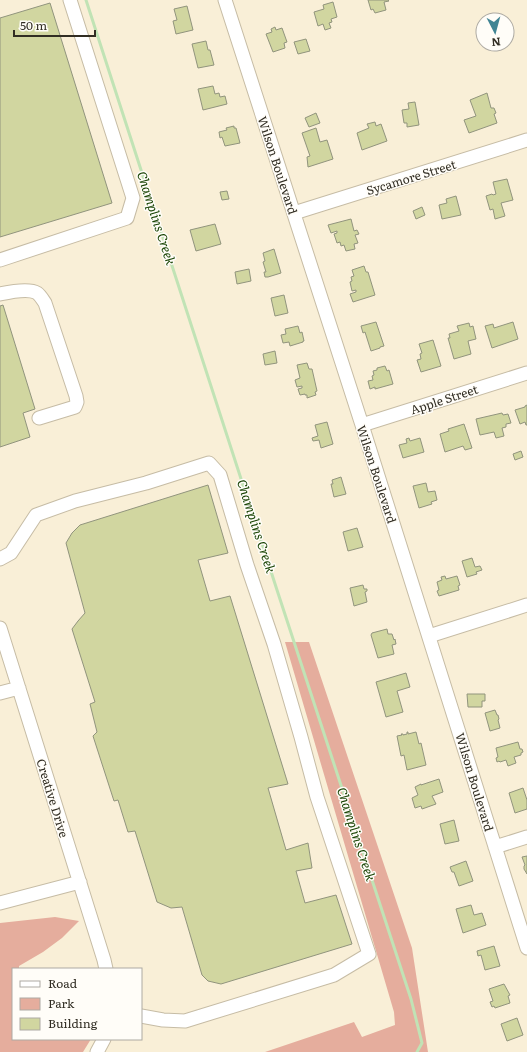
<svg xmlns="http://www.w3.org/2000/svg" width="527" height="1052" font-family="Literata,serif">
<style>
.green{fill:#e5ad9d}
.lines{fill:none;stroke-linecap:round;stroke-linejoin:round}
.stream{stroke:#c1e3b5;stroke-width:3}
.building{fill:#d1d6a0;stroke:#91947d}
.minor-casing{stroke:#c6bca5;stroke-width:15}
.minor{stroke:#fff;stroke-width:13}
.labels{text-anchor:middle;dominant-baseline:central;stroke-width:3;stroke-linejoin:round;paint-order:stroke}
.street-label{font-size:12px;fill:#312d23;stroke:#fffdf8}
.water-label{font-size:13px;font-style:italic;fill:#194404;stroke:#fffdf8}
</style>
<rect width="100%" height="100%" fill="#f9efd7"/>
<path class="green" d="M285,642h24l103,306 16,104h-163l89,-30 8,15 33,-12 -1,-13z
M55,917l24,4 -17,17 -19,14 -24,14v3h-6v70h78l-8,13h-83v-129z"/>
<g class="lines">
<path class="stream" d="M86,0l191,590 134,409 11,44 -5,9"/>
</g>
<path class="building" d="M368,0h20l1,1 -5,1 2,8 -11,3 -2,-4 -2,1z
M333,2l4,15 -6,2 1,3 -3,1 2,5 -6,2 -2,-6 -5,2 -4,-14 10,-3 -1,-4z
M50,3l62,200 -112,34v-219z
M187,6l6,24 -17,4 -3,-13 4,-1 -3,-11z
M275,27l1,3 6,-2 5,14 -3,1 1,5 -12,4 -7,-18 6,-2 -1,-3z
M306,39l4,12 -12,3 -4,-12z
M206,41l2,9h2l4,15 -16,3 -6,-24z
M213,86l2,8 4,-1 1,4 5,-1 2,8 -24,6 -5,-21z
M487,93l4,15h3l2,5 -2,1 3,9 -28,10 -5,-13 12,-4 -6,-16z
M415,102l4,23 -12,2v-4h-3l-2,-13 7,-1 -1,-6z
M316,113l4,10 -11,4 -4,-9z
M375,122l1,4 5,-2 6,17 -25,9 -5,-17 12,-5 -2,-4z
M234,126v2h2l4,15 -15,3 -3,-9 -2,1 -1,-6 8,-2 -1,-2z
M316,128l4,14 7,-2 6,19 -25,8 -1,-10 3,-1 -8,-23z
M507,179l6,21 -12,3 4,13 -10,3 -2,-10 -3,1 -4,-14 6,-2 1,1 3,-1 -3,-12z
M227,191l2,8 -7,1 -2,-8z
M456,196l5,19 -19,4 -3,-14 8,-2 -1,-4z
M422,207l3,8 -9,4 -3,-8z
M351,219l3,12 3,-1 2,4 -4,1 3,8 -4,1 1,5 -9,2 -2,-6 -3,1 -1,-4 -3,1 -3,-9 3,-1v-2l-6,2 -3,-8z
M215,224l6,20 -25,7 -6,-21z
M274,249l7,24 -13,4h-3l-1,-5h2l-3,-10 2,-1 -2,-8z
M364,266l2,6h2l7,23 -22,7 -3,-8 6,-2v-2l-4,1 -2,-9 2,-1 -1,-4 3,-1 -2,-6z
M249,269l2,12 -14,3 -2,-12z
M284,295l4,18 -13,3 -4,-18z
M3,305l32,104 -12,4 7,24 -30,10v-141z
M376,322l8,24 -4,1v1l-9,3 -6,-19 -2,1 -2,-7z
M513,322l5,17 -26,9 -7,-22 8,-2 1,4z
M469,323l1,4 3,-1 3,13 -8,2 3,13 -17,5 -6,-21h2l-1,-4 10,-3 -2,-5z
M298,326l2,7 2,-1 2,9h-1v1l-13,4 -1,-4 -6,1 -2,-8 5,-1 -1,-5z
M433,340l8,26 -20,6 -4,-12 4,-1 -1,-5 2,-1 -3,-9z
M275,351l2,12 -12,2 -2,-11z
M307,363l2,6h3l5,22 -2,1 1,3 -9,3v-3h-2v-1l-5,1 -2,-6 4,-1v-2l-5,1 -2,-7 5,-2 -3,-13z
M385,366l2,5 2,-1 4,14 -18,5v-2l-5,2 -2,-8 5,-1 -1,-4 2,-1 -1,-4 4,-1v-2z
M527,405v20h-1l-1,-3 -5,2 -5,-14 10,-3v-1z
M502,413l1,2 5,-1 3,9 -5,1v3l-4,1 2,8 -8,2 -2,-6 -14,3 -4,-16z
M327,422l6,22 -12,4 -2,-8 -6,1 -1,-3 6,-2 -3,-11z
M464,424l8,24 -7,2 -2,-4 -18,6 -5,-18 9,-3 -1,-2z
M409,438l1,3 10,-3 4,14 -21,6 -4,-13 8,-2 -1,-4z
M521,451l2,6 -8,3 -2,-6z
M341,477l5,17 -12,3 -3,-13h2l-1,-4z
M426,483l2,9 7,-1 2,9 -6,2 1,2 -13,4 -6,-22z
M208,485l20,68 -30,7 12,41 20,-5 58,188 -20,4 18,62 22,-7 4,25 -16,3 9,32 31,-8 16,49 -131,40 -13,-3 -6,-6 -20,-68 -11,1 -14,-6 -22,-71 -7,1 -10,-32 -4,1 -21,-65 4,-4 -7,-28 5,-2 -23,-73 6,-8 7,-8 -19,-70 6,-10 8,-8z
M357,528l6,19 -15,4 -5,-19z
M472,558l3,9 5,-1 2,4 -6,2 1,2 -10,3 -5,-16z
M445,576l1,3 11,-3 3,9 -2,1 1,4 -20,6 -2,-5 2,-1 -2,-8 5,-2 -1,-3z
M363,585l1,4h3v2l-2,1 2,10 -13,4 -4,-18z
M387,629l1,5h4l2,6 1,-1 1,5 -4,1 2,9 -16,4 -7,-23 1,-2z
M406,673l4,14 -13,4 6,21 -17,5 -10,-35z
M467,694h18v7h-3v6h-14z
M495,710l2,5h1l1,4 -1,1 2,8 -10,3 -5,-18z
M407,732h1v2l8,-2 3,12 2,-1 5,22 -19,5 -3,-15 -3,1 -4,-20 5,-1 -1,-1h2v1l4,-1z
M518,742l2,7h2l1,3 -2,1v2l-7,2 2,6 -8,3 -2,-6 -6,2 -1,-1 -2,1 -1,-4 2,-1 -2,-9z
M439,779l4,13 -11,4 4,8 -14,5 -1,-3 -6,2 -3,-10 6,-3 -3,-8 6,-3v1z
M523,788l4,12v9l-12,4 -6,-20z
M454,820l5,21 -14,3 -5,-20z
M527,856v18l-3,-5v-3l1,-1 -3,-8z
M466,861l7,20 -14,5 -5,-14h-2l-2,-5z
M471,905l3,10 8,-2 4,12 -23,8 -7,-24z
M494,946l6,20 -15,4 -4,-15 -3,1 -1,-5z
M504,984l6,11 -2,1 2,7 -15,5 -1,-2 -2,1 -2,-5 3,-1 -4,-12z
M517,1018l6,17 -16,6 -6,-17z"/>
<g class="lines">
<g class="minor-casing">
<path id="minor" d="M225,0l137,425 165,523
M294,213l233,-73
M0,260l127,-42 6,-20 -63,-198
M0,294c9,-2 29,-6 37,-1 3,2 6,7 8,10l31,93 1,6 -2,5 -36,11
M362,425l165,-52
M0,559l11,-6 25,-38 39,-14 71,-18 63,-20 11,12 27,90 27,79 27,93 16,60 52,157 -35,21 -149,46 -22,-1 -22,-4
M0,628l104,332 2,9
M429,636l98,-31
M0,693l19,-5
M495,847l32,-10
M0,903l80,-21
M97,1052l7,-13"/>
</g>
<use href="#minor" class="minor"/>
</g>
<g class="labels">
<g class="street-label">
<text transform="translate(278 165) rotate(72)">Wilson Boulevard</text>
<text transform="translate(411 177) rotate(-17)">Sycamore Street</text>
<text transform="translate(444 399) rotate(-18)">Apple Street</text>
<text transform="translate(377 474) rotate(72)">Wilson Boulevard</text>
<text transform="translate(475 782) rotate(73)">Wilson Boulevard</text>
<text transform="translate(53 798) rotate(73)">Creative Drive</text>
</g>
<g class="water-label">
<text transform="translate(157 218) rotate(72)">Champlins Creek</text>
<text transform="translate(257 526) rotate(72)">Champlins Creek</text>
<text transform="translate(357 834) rotate(72)">Champlins Creek</text>
</g>
</g>
<rect x="12" y="968" width="130" height="72" fill="#fffdf8" stroke="#adaaa3"/>
<rect x="20" y="981" width="20" height="6" fill="#ffffff" stroke="#adaaa3"/>
<text x="48" y="988" font-size="12" fill="#312d23">Road</text>
<rect x="20" y="998" width="20" height="12" fill="#e5ad9d" stroke="#adaaa3"/>
<text x="48" y="1008" font-size="12" fill="#312d23">Park</text>
<rect x="20" y="1018" width="20" height="12" fill="#d1d6a0" stroke="#adaaa3"/>
<text x="48" y="1028" font-size="12" fill="#312d23">Building</text>
<g transform="translate(495 32) rotate(174)"><circle r="19" fill="#fffdf8" stroke="#adaaa3"/>
<path d="M0-3L7 15L0 10L-7 15Z" fill="#418594"/>
<text y="-6" font-size="11" font-weight="bold" text-anchor="middle" fill="#312d23">N</text>
</g>
<path d="M14 30v6h81v-6" fill="none" stroke="#312d23" stroke-width="2"/>
<text x="20" y="30" font-size="12" fill="#312d23" stroke="#fffdf8" stroke-width="3" paint-order="stroke">50 m</text>
</svg>
